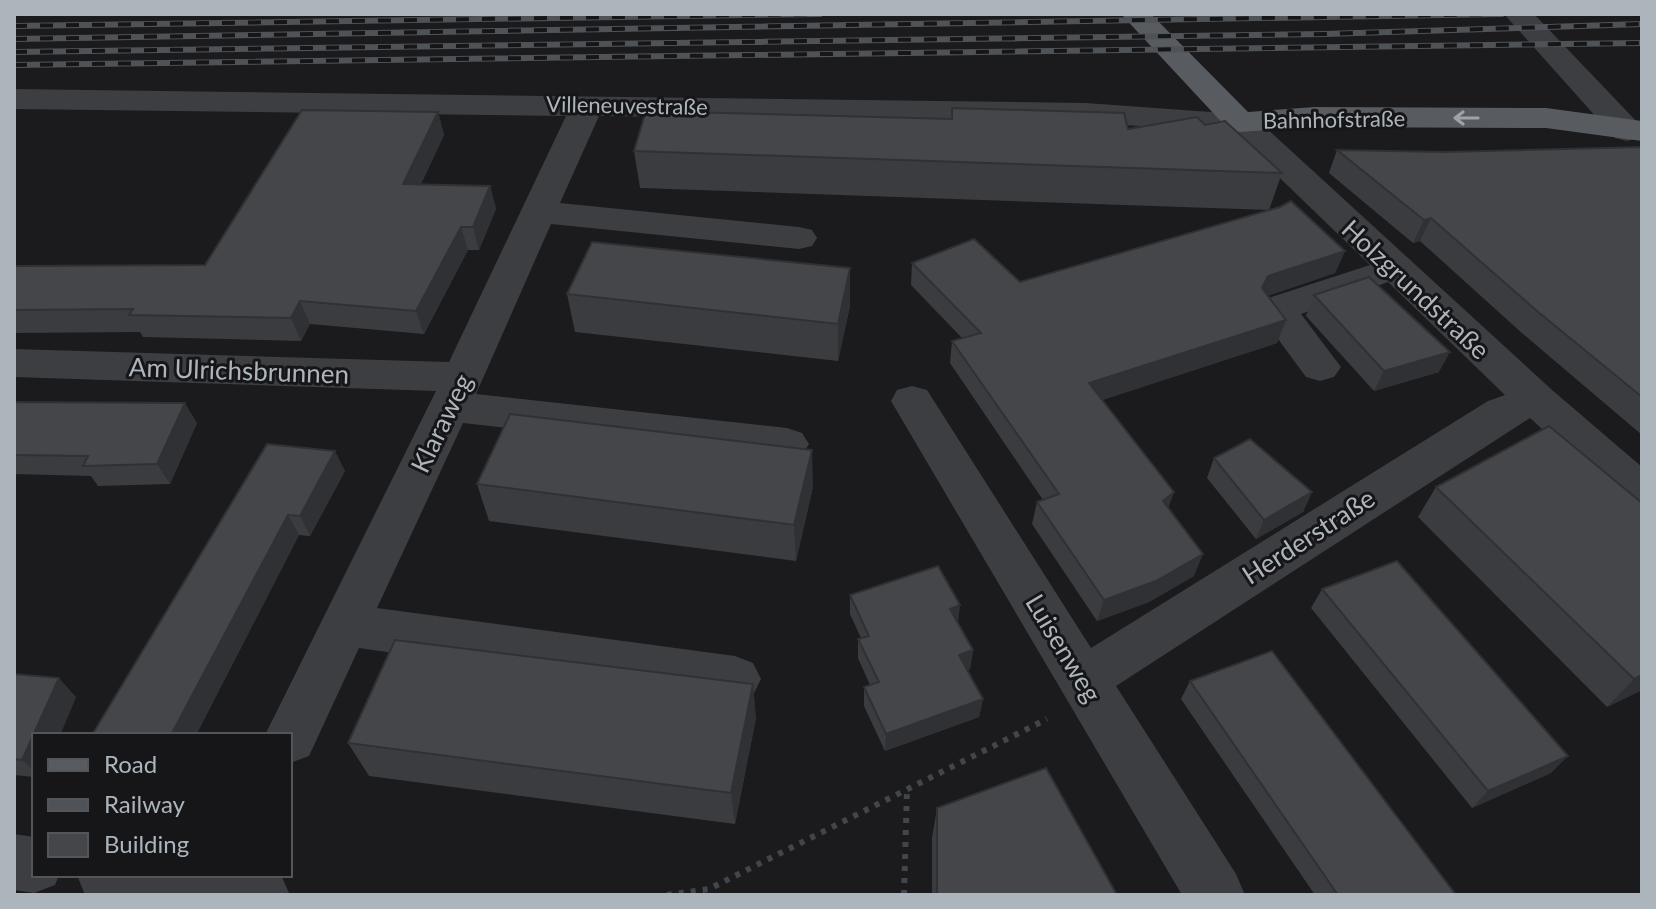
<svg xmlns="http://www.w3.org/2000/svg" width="1656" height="909" font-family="Lato,sans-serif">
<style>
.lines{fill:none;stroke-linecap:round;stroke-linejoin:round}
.path{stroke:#424549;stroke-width:6;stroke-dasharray:5 7;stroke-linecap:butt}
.minor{fill:#3c3e42;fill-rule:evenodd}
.major{fill:#585c61;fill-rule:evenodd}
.rail-casing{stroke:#4f5357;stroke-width:6}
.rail{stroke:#161618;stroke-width:4;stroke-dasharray:13;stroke-linecap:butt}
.wall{fill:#3b3c40}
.shaded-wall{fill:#303134}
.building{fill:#45464a;stroke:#303134;stroke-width:2}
.oneway{stroke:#9ca3aa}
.labels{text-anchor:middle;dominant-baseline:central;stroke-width:6;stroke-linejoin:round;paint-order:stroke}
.far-street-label{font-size:22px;fill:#adb5bc;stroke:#161618}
.street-label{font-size:26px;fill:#adb5bc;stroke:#161618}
</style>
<rect width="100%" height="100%" fill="#1b1b1d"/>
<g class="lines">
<path class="path" d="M667,895l42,-6 338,-170
M904,895l3,-105"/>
<path class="minor" d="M1504,14h30l105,110 3,5 -3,9 -12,3 -12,-3z
M14,89l1072,14 166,12 299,274 91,78v43l-16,-5 -96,-87 -414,268 120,188 9,21h-63l-291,-494 6,-11 15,-4 15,4 164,258 397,-247 17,-6 -117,-113 -87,32 40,53 -7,10 -14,4 -14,-4 -50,-68 6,-9 108,-35 -139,-134 -145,-8 -487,-7 -39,87 239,24 13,3 5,8 -5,8 -13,3 -248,-25 -75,170 311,34 15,5 7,11 -7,11 -15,5 -324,-37 -86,185 358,48 18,7 8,16 -8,16 -18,7 -376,-54 -50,108 -19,7v-28h-25l171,-344 -422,-14v-28l435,13 117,-246 -552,-7z
M14,834l20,3v38h25l-4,10 -21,8 -20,-3z
M77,875h204l9,20h-205z"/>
<path class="major" d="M1121,14h30l97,98 67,-5 231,1 96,13v20l-96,-13 -231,-1 -75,5 -12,-3z"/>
<g class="rail-casing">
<path id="rail" d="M14,26l806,-12
M14,39l1488,-25
M14,52l1311,-18 317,-10
M14,65l1628,-22"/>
</g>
<use href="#rail" class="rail"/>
</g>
<path class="wall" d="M952,108l176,21 77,-4 77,48 -13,37 -629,-22 -6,-37 317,-32z
M438,112l6,23 -23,49 69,2 6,23 -17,41h-11l-44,84 -114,-10 -9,17 -158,-4 -3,-5 -126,1v-67l191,-1z
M1642,147v288l-119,-101 -103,-93 -7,2 -84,-70 8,-23 107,2z
M1345,251l-10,22 -68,23 19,24 -9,23 -175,57 72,92 -6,16 26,68 -45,26 -52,19 -65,-97 5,-22 6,-2 -93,-137 2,-22 10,-3 -51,-53 1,-22 108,19z
M850,268v38l-12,55 -263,-29 -8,-38z
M1314,295l125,77 -65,19 -68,-75z
M14,402l183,21 -27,61 -72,2 -7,-10 -77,-2z
M267,444l78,27 -35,65 -11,-1 -103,200h-104z
M1214,458l98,34 -9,20 -47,27 -49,-61z
M477,484l336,3 -17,74 -307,-40z
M1436,487l206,16v187l-35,17 -189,-190z
M1322,589l229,184 -79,35 -161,-200z
M850,595l108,28 15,27 -3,19 -3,1 16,29 -4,18 -94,34 -21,-45v-19l6,-2 -12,-27v-19l3,-1 -11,-24z
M14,674l62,23 -16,38h-26v42l-20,-2z
M1190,681l266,214h-141l-134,-196z
M756,718l-21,106 -366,-48 -21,-33z
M937,808l180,87h-185v-57z"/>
<path class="shaded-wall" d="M438,112l6,23 -34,71 -7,-22z
M490,186l6,23 -17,41 -6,-23z
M1431,218l-11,23 -7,2 11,-23z
M461,227l7,23 -44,84 -8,-23z
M1345,251l-10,22 -75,25 2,-10 6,-12z
M850,268v38l-12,55v-37z
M300,301l10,23 -9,17 -10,-23z
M1286,320l-9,23 -193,63 5,-23z
M1450,352l-11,20 -65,19 10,-20z
M185,403l12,20 -27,61 -13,-20z
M812,450l1,37 -17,74 -2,-36z
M335,451l10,20 -35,65 -10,-20z
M1174,492l-8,22 -3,-13z
M1312,492l-9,20 -47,27 8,-19z
M288,515l11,20 -103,200h-25z
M1203,554l-9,22 -45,26 -52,19 7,-21z
M960,605l-2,19 -8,-15z
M973,650l-3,19 -14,5 3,-19z
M1642,675v15l-35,17 27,-28z
M59,678l17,19 -16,38h-26v36l-12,-11z
M753,684l3,34 -21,106 -4,-31z
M983,699l-4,18 -94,34 1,-17z
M1568,756l-17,17 -79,35 16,-17z"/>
<path class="building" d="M952,108l172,5 4,16 69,-12 8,8 20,-4 57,52 -648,-22 12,-40 306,8z
M302,110l136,2 -35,72 87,2 -17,41h-12l-45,84 -116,-10 -9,17 -162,-3 4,-6 -119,1v-44l191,-1z
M1642,147v250l-105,-86 -106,-93 -7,2 -87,-70 107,2z
M1291,201l54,50 -77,25 -6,12 24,32 -197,63 85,109 -11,9 40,53 -47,27 -52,19 -67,-98 22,-8 -107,-153 29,-8 -69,-70 62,-24 46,43 260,-75z
M592,242l258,26 -12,56 -271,-30z
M1369,277l81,75 -66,19 -70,-76z
M14,402l171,1 -28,61 -74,2 5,-10 -74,-1z
M510,414l302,36 -18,75 -317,-41z
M1549,426l93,77v172l-8,4 -198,-192z
M1250,439l62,53 -48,28 -50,-62z
M267,444l68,7 -35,65 -12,-1 -117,220h-79z
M1397,561l171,195 -80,35 -166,-202z
M938,566l22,39 -10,4 23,41 -14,5 24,44 -97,35 -22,-47 15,-5 -21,-43 11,-3 -19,-41z
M395,640l358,44 -22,109 -383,-50z
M1272,651l184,244h-118l-148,-214z
M14,674l45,4 -37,82 -8,-1z
M1046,768l71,127h-180v-87z"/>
<defs><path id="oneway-shaft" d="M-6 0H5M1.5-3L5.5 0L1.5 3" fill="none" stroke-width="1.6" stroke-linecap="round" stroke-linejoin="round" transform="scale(2)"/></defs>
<use class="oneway" href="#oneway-shaft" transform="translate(1466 118) rotate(-180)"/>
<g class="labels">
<g class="far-street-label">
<text transform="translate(627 105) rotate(1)">Villeneuvestraße</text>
<text transform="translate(1334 119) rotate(-1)">Bahnhofstraße</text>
</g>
<g class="street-label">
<text transform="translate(1416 289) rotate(43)">Holzgrundstraße</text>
<text transform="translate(239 370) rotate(2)">Am Ulrichsbrunnen</text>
<text transform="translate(441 423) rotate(-64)">Klaraweg</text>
<text transform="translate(1308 536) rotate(-33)">Herderstraße</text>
<text transform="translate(1064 648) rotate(59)">Luisenweg</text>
</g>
</g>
<rect width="1656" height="909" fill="none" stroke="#adb5bc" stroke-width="32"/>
<rect x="32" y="733" width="260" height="144" fill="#161618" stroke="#52565a" stroke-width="2"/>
<rect x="48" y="759" width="40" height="12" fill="#585c61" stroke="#52565a" stroke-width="2"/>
<text x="104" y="773" font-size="24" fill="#adb5bc">Road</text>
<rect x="48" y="799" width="40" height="12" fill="#4f5357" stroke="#52565a" stroke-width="2"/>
<text x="104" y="813" font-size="24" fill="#adb5bc">Railway</text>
<rect x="48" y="833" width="40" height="24" fill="#45464a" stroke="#52565a" stroke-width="2"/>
<text x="104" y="853" font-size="24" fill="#adb5bc">Building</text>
</svg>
